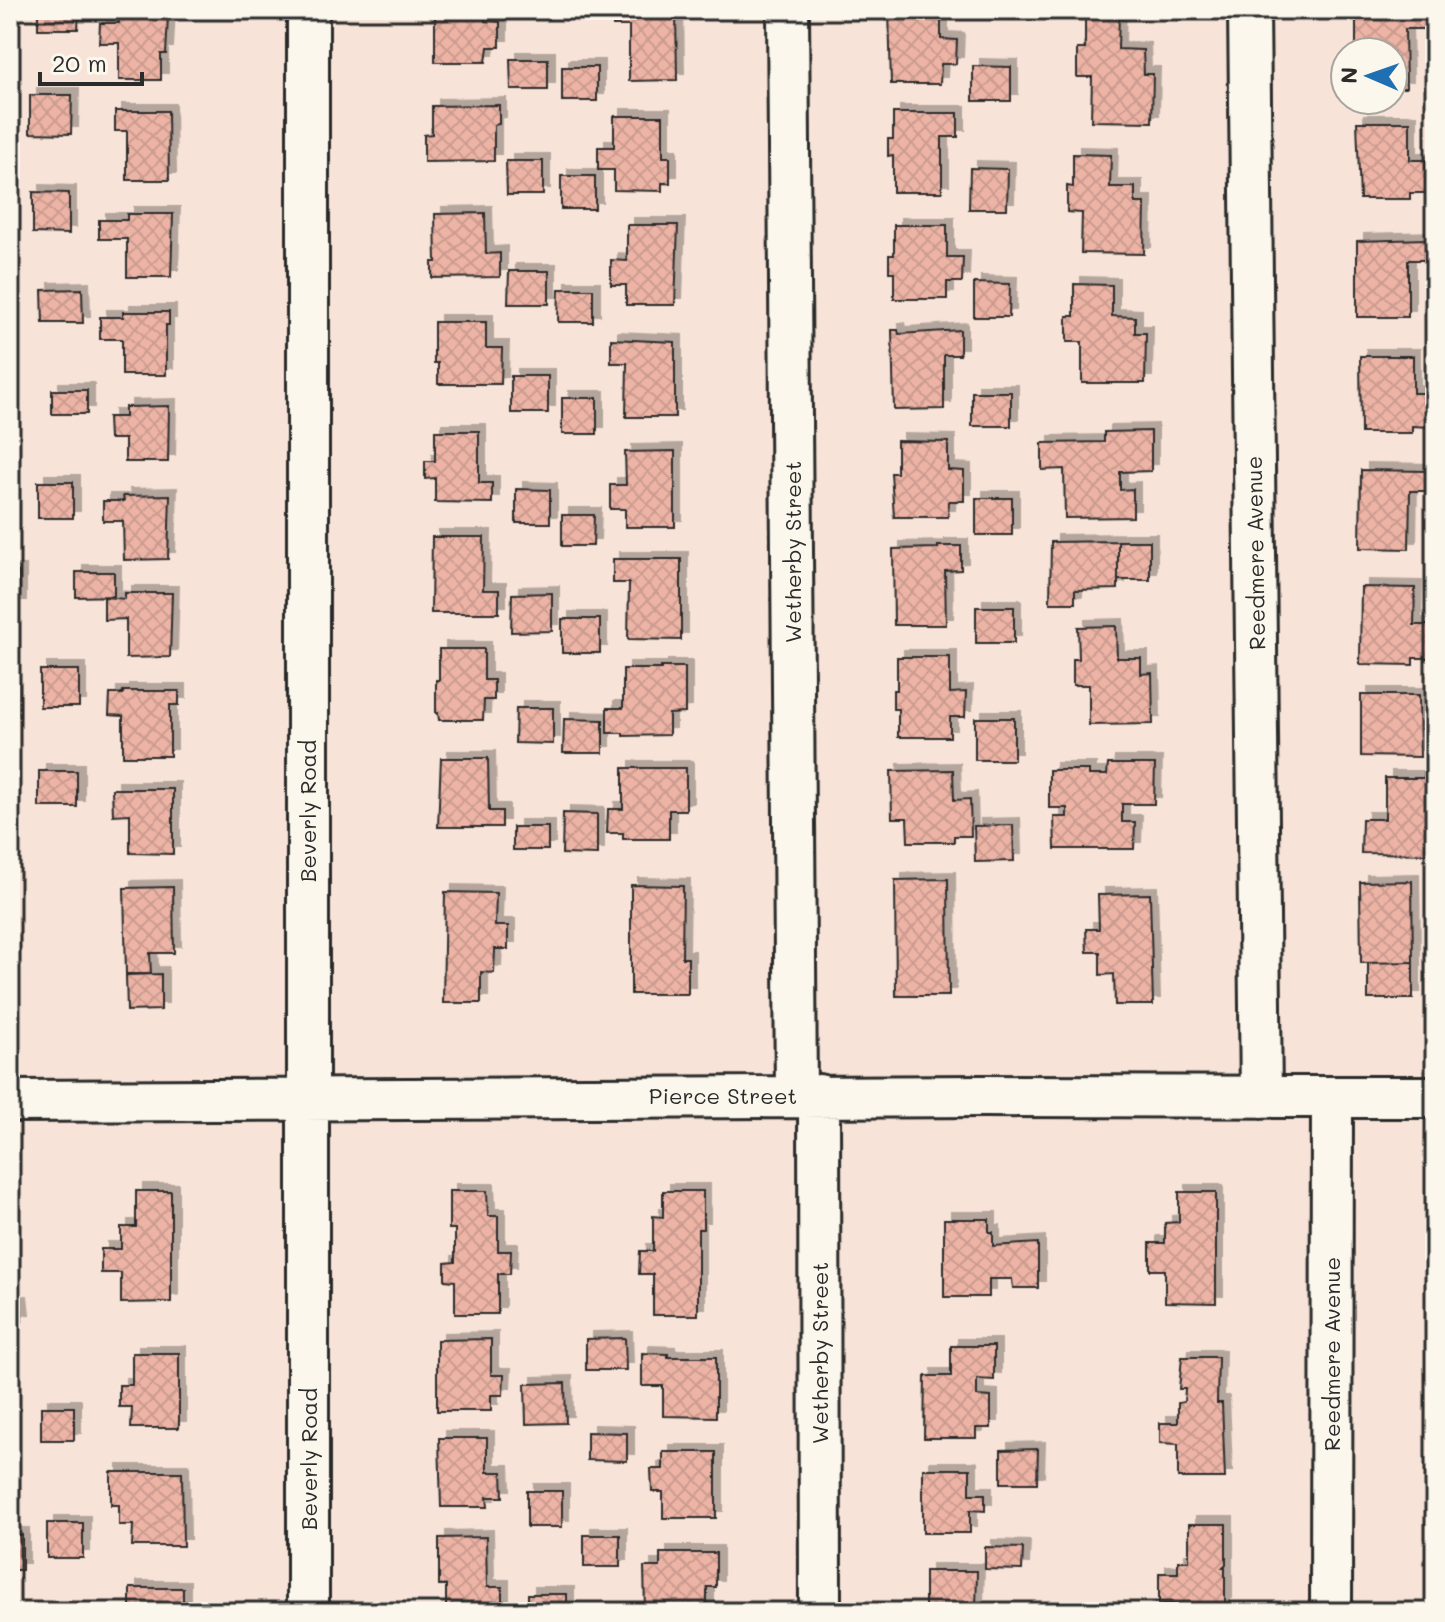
<svg xmlns="http://www.w3.org/2000/svg" width="1445" height="1622" font-family="Mali,sans-serif">
<style>
.building{fill:url(#building-cross-hatch);stroke:#2b2b2b;stroke-width:2;filter:url(#shadow)}
.lines{fill:none;stroke-linecap:round;stroke-linejoin:round}
.minor-casing{stroke:#2b2b2b;stroke-width:46}
.minor{stroke:#fbf7ec;stroke-width:40}
.labels{text-anchor:middle;dominant-baseline:central;stroke-width:7;stroke-linejoin:round;paint-order:stroke}
.street-label{font-size:22px;fill:#2b2b2b;stroke:#fbf7ec}
</style>
<defs>
<pattern id="building-cross-hatch" width="8" height="8" patternUnits="userSpaceOnUse" patternTransform="scale(2)"><rect width="8" height="8" fill="#edb4a6"/><path d="M0 0l8 8M0 8l8-8" fill="none" stroke="#cb9b8f"/></pattern>
<filter id="shadow"><feDropShadow dx="7" dy="-7" stdDeviation="0" flood-color="#0004"/></filter>
</defs>
<rect width="100%" height="100%" fill="#f7e3d7"/>
<filter id="ink" filterUnits="userSpaceOnUse"><feTurbulence type="fractalNoise" baseFrequency=".0125" numOctaves="2"/><feDisplacementMap in="SourceGraphic" scale="16" xChannelSelector="R" yChannelSelector="G"/><feConvolveMatrix kernelMatrix="1 2 1 2 8 2 1 2 1" color-interpolation-filters="sRGB"/></filter>
<g filter="url(#ink)">
<path class="building" d="M38,10h41l-1,19h-40z
M435,10h50v11l15,1v25h-12l-2,15h-51z
M613,10h63l1,70 -48,1v-55h-16z
M889,10h52v29l16,1 -1,24h-15l-1,20h-49z
M1356,10h69v19h-20l1,59h-13v-36h-37z
M1085,14h34l-1,35 25,1 1,24h9l-1,48 -61,-1 1,-44h-15v-28h8z
M118,17h50l-2,37h-5v26h-42v-37h-20l1,-20h19z
M510,59h38v31h-37z
M973,66l38,1v34h-38z
M562,67h35v34h-35z
M30,95h42l-1,39 -41,-1z
M499,105v19l-5,1v36l-70,1v-27l8,-1v-28z
M115,111h53l1,69h-42v-49h-12z
M893,113h65v24h-16v55h-49v-37l-5,1v-17h5z
M614,116h49v41h7v26h-8v8l-48,-1v-20h-16v-23h16z
M1357,122h53v38h16v33h-16v6h-50z
M1073,154l38,1 -1,32h25v16h10l-1,51 -63,-1 1,-40 -15,-1v-26l6,1z
M506,161h37v34h-36z
M970,168l38,1 -1,40h-38z
M561,176h34v33h-34z
M33,192l36,1v41l-36,-1z
M485,213l1,41 14,-1v24l-68,1v-16h4l-1,-48z
M127,214h46l-2,63h-44v-38h-28v-19h28z
M627,225h51l-3,80h-49v-20h-15v-25l16,1z
M894,225h53v32h16l-1,25h-15v17h-53v-27h-5v-17h5z
M1426,239v21h-18v57h-51v-76z
M509,271h40v33h-41z
M974,283l36,1 -1,33h-35z
M1074,284l38,1v31l23,1v16h11l-1,50h-63v-41h-15v-26h7z
M82,289l1,34h-40l-1,-33z
M559,289h34v33h-35z
M123,312h46v13h-3v50h-44v-36h-22v-22h23z
M434,322h52v26h16l-1,36h-63v-21h-4z
M892,330h6l1,4 61,-4v25h-16v54l-50,1z
M611,339l64,3v75h-49l1,-54h-16z
M1360,356h53v37h17v34l-18,-1v7h-51z
M511,376h37v37h-37z
M52,390h35v24h-35z
M972,392h39v34h-39z
M562,398h35v36h-35z
M169,406l-1,56h-43v-23h-16l-1,-22h17v-10z
M435,431h44v52h13v20l-57,-1v-24l-10,1v-18h10z
M1151,431v40l-31,1v18l13,-1v28l-68,1 -1,-49 -22,1v-27l62,-1v-10z
M897,441l51,1v28l16,1v30h-15l-1,16h-54l-3,-44h6z
M675,451v76h-50v-18h-15v-24h16l-1,-33z
M1361,470l68,1 -1,20h-18l-1,58 -49,-1z
M38,482h35v36h-35z
M516,489l34,1v33h-34z
M170,495l-2,64 -44,1 -1,-39h-20v-20h21l-1,-5z
M976,498h36v37h-36z
M562,515h32l-1,31h-31z
M432,537h52l-1,53h16v23h-68z
M1118,541v48l-43,1v13h-25l1,-61z
M1118,541h32v39h-32z
M938,546h23v24l-16,1 1,54h-52l-1,-76 45,-1z
M613,559h68v81l-53,-1 1,-56h-16z
M10,572h9v35h-9z
M76,572h38v24l-38,1z
M1361,587l54,1 -1,37h15v33h-16v7l-53,-1z
M125,593h47l-2,64 -44,1v-39l-22,1v-23l21,2z
M552,593v38l-41,1 1,-38z
M976,607h38v36h-38z
M562,619h38v34h-38z
M1116,626l1,32h24v16l11,-1 1,51 -64,1v-40h-16v-26h6l-1,-32z
M439,649h45v31h10v20h-10l-1,20h-44l-1,-7h-2v-33h3z
M897,657h53v36l16,-1 -1,25h-15v20h-52v-28h-5v-19h4z
M661,667h24v46l-16,1v21l-46,1v-3h-16v-25h16v-39h38z
M40,670h39v37h-39z
M10,689h3v34h-3z
M123,691h56v14h-9v51h-47v-40l-14,-1 1,-21h13z
M1361,695h58l1,62 -59,-1z
M516,708h37v36l-38,-1z
M975,718h39v42h-39z
M564,719l39,1v33h-40z
M441,758h47l1,53h13v16h-64z
M1108,764h47l-1,40h-32v18h13l-1,27h-79l-1,-32h13v-9h-18v-38h40v5h18z
M623,768h63v42h-17v29h-46v-6h-16l1,-24h15z
M953,770l1,30 16,-1 1,37h-17v6h-46l-1,-24h-15l-1,-47z
M39,771h38v36h-38z
M1385,778h50v76l-74,-1 1,-34h23z
M112,789h61v65l-43,-1v-39l-17,1z
M563,813l34,1v41l-35,-1z
M1013,825l1,36 -39,1 -1,-36z
M513,827h35v23h-35z
M948,879l1,117h-53l-1,-116z
M1412,881l1,81 -52,1 -1,-81z
M631,885l52,1 -1,72h6v36h-57z
M173,887l1,66h-24l1,21h-25l-2,-86z
M445,892l51,1 -1,33h13v23h-13l-1,24 -13,-1v31h-38z
M1150,894l3,111h-38l-1,-31 -14,1v-23h-13l-1,-23h13l-1,-34z
M1413,962v37h-45v-36z
M161,974v36l-34,1 -1,-36z
M136,1191h35v111l-50,1v-30h-20v-24h20v-22h15z
M449,1191h38l1,25h10v35h13l-1,23h-12v40h-43v-33l-10,-1v-17l10,-1v-33h-6z
M663,1191h40v38h-5v86h-45v-41h-14l1,-23h13v-35l10,1z
M1179,1192h37v111l-51,-1v-32h-15v-27h15v-20l14,-1z
M944,1219h45v13h4v14l45,-3v45h-25l-1,-9h-23v18h-45z
M20,1303l2,18 -12,1v-18z
M625,1338l1,32h-40v-31z
M491,1339v36h13l-1,20h-12v16h-54v-71z
M951,1346h43v34l-17,-1v17l14,1v31h-15v10h-52l1,-62h26z
M132,1353h47v75h-48l1,-21h-13v-22h13z
M642,1353l26,1v3h48v60l-53,-1v-30h-21z
M1182,1357h36l-1,46h5l3,75h-47v-34l-18,-1v-20h18v-20l6,-1 1,-13h-6z
M565,1383l1,40 -40,1 -1,-40z
M41,1407h33v33h-33z
M587,1432l40,1v28l-40,-1z
M439,1438h48v34h15l1,25h-16l1,10h-47z
M1038,1449l-1,34h-36v-33z
M663,1452h53v66h-53v-26h-11l-1,-23h12z
M923,1469h47v25h15v17l-15,-1v23h-47z
M111,1472h71l1,74h-51l1,-21h-14v-20h-8z
M527,1491h35v36h-35z
M47,1523h36v35h-36z
M1189,1524h37v40l-3,3h2v38h-2v7h-44v-8h-20v-31h19v-12h11z
M10,1535h12v35h-12z
M584,1535h36v32h-36z
M486,1537l1,50h15v23h-56v-25h-7v-47z
M985,1547l38,1 -1,22 -37,-1z
M660,1553h56v34h-9v25l-62,-1 -1,-44h16z
M925,1571h52l-1,41h-51z
M130,1588h53v24h-53z
M528,1594h39v18h-39z"/>
<g class="lines">
<g class="minor-casing">
<path id="minor" d="M788,10l8,1085
M1249,10l12,1087
M819,1095l1,517
M10,1101c475,-5 950,-6 1425,-4
M308,1612v-1602
M1331,1612l1,-515"/>
</g>
<use href="#minor" class="minor"/>
</g>
</g>
<g class="labels">
<g class="street-label">
<text transform="translate(792 552) rotate(-90)">Wetherby Street</text>
<text transform="translate(1255 553) rotate(-91)">Reedmere Avenue</text>
<text transform="translate(307 811) rotate(-90)">Beverly Road</text>
<text x="723" y="1095">Pierce Street</text>
<text transform="translate(819 1353) rotate(-90)">Wetherby Street</text>
<text transform="translate(1331 1354) rotate(-90)">Reedmere Avenue</text>
<text transform="translate(308 1459) rotate(-90)">Beverly Road</text>
</g>
</g>
<rect width="1445" height="1622" fill="none" stroke="#fbf7ec" stroke-width="40"/>
<rect x="20" y="20" width="1405" height="1582" fill="none" stroke="#2b2b2b" stroke-width="3" filter="url(#ink)"/>
<g transform="translate(1369 76) rotate(272)"><circle r="38" fill="#fbf7ec" stroke="#a8a59f" stroke-width="2"/>
<path d="M0-6L14 30L0 20L-14 30Z" fill="#1f6fb2"/>
<text y="-12" font-size="22" font-weight="bold" text-anchor="middle" fill="#2b2b2b">N</text>
</g>
<path d="M40 72v12h102v-12" fill="none" stroke="#2b2b2b" stroke-width="4"/>
<text x="52" y="72" font-size="24" fill="#2b2b2b" stroke="#fbf7ec" stroke-width="6" paint-order="stroke">20 m</text>
</svg>
